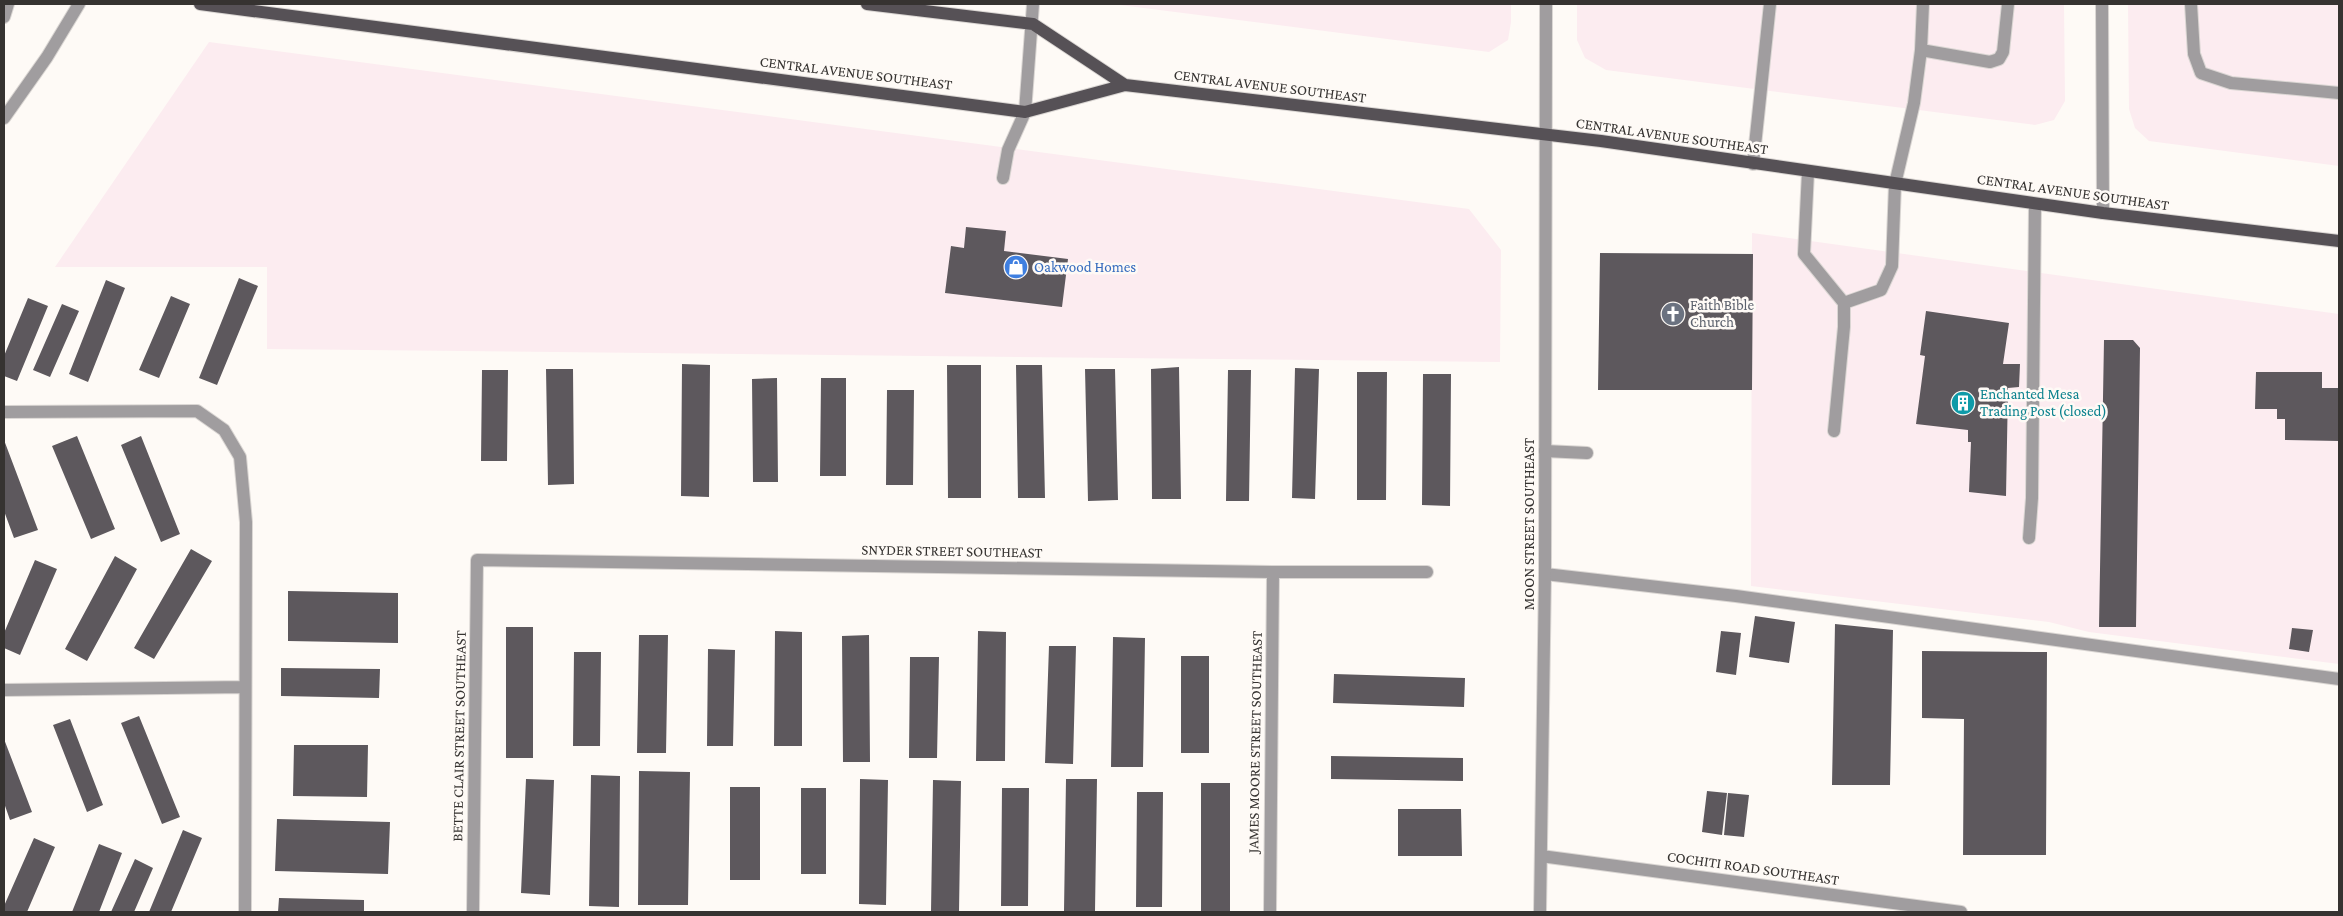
<svg xmlns="http://www.w3.org/2000/svg" width="2343" height="916" font-family="'Crimson Pro',serif">
<style>
.commercial{fill:#fcecf0}
.building{fill:#5d585d}
.lines{fill:none;stroke-linecap:round;stroke-linejoin:round}
.service-casing{stroke:#dad6d3;stroke-width:14}
.minor-casing{stroke:#dad6d3;stroke-width:14}
.tertiary-casing{stroke:#dad6d3;stroke-width:14}
.primary-casing{stroke:#dad6d3;stroke-width:14}
.service{stroke:#a09d9f;stroke-width:12}
.minor{stroke:#a09d9f;stroke-width:12}
.tertiary{stroke:#a09d9f;stroke-width:12}
.primary{stroke:#565156;stroke-width:12}
.labels{text-anchor:middle;dominant-baseline:central;stroke-width:5;stroke-linejoin:round;paint-order:stroke}
.street-label{font-size:15px;fill:#363331;stroke:#fefaf6}
.shop-label{font-size:15px;fill:#366cbe;stroke:#fefaf6;text-anchor:start}
.worship-label{font-size:15px;fill:#5b616d;stroke:#fefaf6;text-anchor:start}
.culture-label{font-size:15px;fill:#0d838f;stroke:#fefaf6;text-anchor:start}
</style>
<rect width="100%" height="100%" fill="#fefaf6"/>
<path class="commercial" d="M1112,4h399v18l-3,18 -19,12z
M1577,4h487l1,97 -11,19 -19,5 -429,-55 -21,-12 -8,-18z
M2128,4h211v162l-190,-25 -14,-13 -6,-19z
M209,42l1260,167 32,41 -1,112 -1233,-13v-82h-212z
M1752,233l587,81v350l-250,-32 -40,-10 -298,-36z"/>
<path class="building" d="M966,227l40,4 -2,20 64,8 -6,48 -117,-14 6,-47 13,2z
M1600,253l153,1 -1,136h-154z
M239,278l19,8 -41,99 -18,-7z
M106,280l19,8 -37,94 -19,-8z
M171,296l19,8 -31,74 -20,-8z
M28,298l20,8 -31,75 -13,-5v-20z
M62,304l17,7 -29,66 -17,-7z
M1926,311l83,12 -6,41h17l-1,23 -11,1 -2,108 -37,-4 2,-50h-3v-12l-52,-6 9,-68 -5,-1z
M2104,340h29l7,8 -4,279h-37z
M682,364l28,1 -1,132 -28,-1z
M947,365h34v133h-33z
M1016,365h26l3,133h-27z
M1179,367l2,132h-29l-1,-130z
M1295,368l24,1 -4,130 -23,-1z
M546,369h27l1,115 -26,1z
M1085,369h30l3,131 -30,1z
M482,370h26l-1,91h-26z
M1228,370h23l-2,131h-23z
M1357,372h30l-1,128h-29z
M2256,372h66v16h17v53l-54,-1v-21h-8v-10h-22z
M1423,374h28l-1,132 -28,-1z
M777,378l1,104h-25l-1,-103z
M821,378h25v98h-26z
M887,390h27l-1,95h-27z
M77,436l38,93 -24,10 -39,-93z
M141,436l39,98 -19,8 -40,-97z
M4,440l34,90 -24,8 -10,-27z
M191,549l21,12 -58,98 -20,-11z
M115,556l22,13 -50,92 -22,-12z
M35,560l22,9 -37,86 -16,-7v-15z
M288,591l110,2v50l-110,-2z
M1755,616l40,6 -6,41 -40,-6z
M1835,624l58,6 -3,155h-58z
M506,627h27v131h-27z
M2292,628l21,2 -4,22 -20,-3z
M775,631l27,1v114h-28z
M978,631l28,1 -1,129h-29z
M1721,631l20,2 -5,42 -20,-3z
M639,635h29l-2,118h-29z
M869,635l1,127h-27l-1,-126z
M1113,637l32,1 -2,129h-32z
M1049,646h27l-3,118 -28,-1z
M708,649l27,1 -2,96h-26z
M1922,651l125,1 -1,203h-83l1,-136 -42,-1z
M574,652h27l-1,94h-27z
M1181,656h28v97h-28z
M910,657h29l-2,101h-28z
M281,668l99,1 -1,29 -98,-2z
M1334,674l131,4 -1,29 -131,-4z
M139,716l41,101 -18,7 -41,-101z
M70,719l33,86 -16,7 -34,-87z
M4,739l28,73 -22,8 -6,-17z
M294,745h74l-1,52 -74,-1z
M1331,756l132,2v23l-132,-2z
M639,771l51,1 -2,133h-50z
M591,775l29,1 -1,131 -30,-1z
M526,779l28,1 -4,115 -29,-2z
M860,779l28,1 -2,125 -27,-1z
M1066,779h31l-2,132h-31z
M933,780l28,1 -2,131h-28z
M1201,783h29v129h-29z
M730,787h30v93h-30z
M801,788h25v86h-25z
M1002,788h27l-1,118h-27z
M1707,791l20,2 -5,42 -20,-3z
M1137,792h26l-1,115h-26z
M1728,793l21,2 -5,42 -20,-2z
M1398,809h63l1,47h-64z
M277,819l113,3 -2,52 -113,-3z
M183,830l19,8 -31,74h-22z
M34,838l21,9 -28,65h-23v-6z
M99,844l23,9 -23,59h-27z
M135,859l18,9 -19,44h-23z
M279,898l85,2v12h-86z"/>
<g class="lines">
<g class="service-casing">
<path id="service" d="M1923,4l-2,46 69,12 9,-3 4,-7 5,-48
M2191,4l3,50 7,19 30,10 108,10
M1753,164l17,-160
M1808,172l-4,82 40,49v24l-10,104
M1003,178l5,-28 17,-38
M1844,303l37,-13 11,-24 3,-82 19,-81 7,-53
M4,412l193,-1 27,19 16,27 6,65 -1,390
M1545,451l42,2
M2029,538l3,-40 3,-294
M1545,574l191,22 603,83
M4,690l241,-3"/>
</g>
<g class="minor-casing">
<path id="minor" d="M2102,4l1,209
M1025,112l8,-108
M1541,856l420,56
M473,912l4,-352 796,12h154
M1270,912l3,-340"/>
</g>
<g class="tertiary-casing">
<path id="tertiary" d="M4,17l4,-13
M4,118l43,-61 32,-53
M1540,912l5,-338 1,-570"/>
</g>
<g class="primary-casing">
<path id="primary" d="M200,4l825,108 100,-27 476,56 502,72 236,28
M867,4l166,20 92,61"/>
</g>
<use href="#service" class="service"/>
<use href="#minor" class="minor"/>
<use href="#tertiary" class="tertiary"/>
<use href="#primary" class="primary"/>
</g>
<defs>
<g id="shop-disc" transform="scale(1.25)"><circle r="9.5" fill="#3f7fe0" stroke="#fefaf6"/><path d="M-5-2.5h2.3a2.7 3.5 0 0 1 5.4 0H5L5.5 6h-11ZM-1.5-2.5h3a1.5 2.3 0 0 0-3 0Z" fill="#fff"/></g>
<g id="church-disc" transform="scale(1.25)"><circle r="9.5" fill="#6b7280" stroke="#fefaf6"/><path d="M-1.2-6h2.4v3.5h3.3v2.4h-3.3V6h-2.4V-.1h-3.3v-2.4h3.3Z" fill="#fff"/></g>
<g id="building-disc" transform="scale(1.25)"><circle r="9.5" fill="#0f9aa8" stroke="#fefaf6"/><path d="M-4-6H4V6H1V3H-1V6H-4ZM-2.5-4.3h1.7v1.8h-1.7ZM.8-4.3h1.7v1.8H.8ZM-2.5-1h1.7V.8h-1.7ZM.8-1h1.7V.8H.8Z" fill="#fff"/></g>
</defs>
<g fill-rule="evenodd">
<use href="#shop-disc" x="1016" y="267"/>
<use href="#church-disc" x="1673" y="314"/>
<use href="#building-disc" x="1963" y="403"/>
</g>
<g class="labels">
<g class="street-label">
<text transform="translate(856 73) rotate(7)">CENTRAL AVENUE SOUTHEAST</text>
<text transform="translate(1270 86) rotate(7)">CENTRAL AVENUE SOUTHEAST</text>
<text transform="translate(1672 136) rotate(8)">CENTRAL AVENUE SOUTHEAST</text>
<text transform="translate(2073 192) rotate(8)">CENTRAL AVENUE SOUTHEAST</text>
<text transform="translate(1529 524) rotate(-90)">MOON STREET SOUTHEAST</text>
<text transform="translate(952 551) rotate(1)">SNYDER STREET SOUTHEAST</text>
<text transform="translate(459 736) rotate(-89)">BETTE CLAIR STREET SOUTHEAST</text>
<text transform="translate(1255 742) rotate(-89)">JAMES MOORE STREET SOUTHEAST</text>
<text transform="translate(1753 868) rotate(8)">COCHITI ROAD SOUTHEAST</text>
</g>
<g class="shop-label">
<text x="1034" y="267">Oakwood Homes</text>
</g>
<g class="worship-label">
<text x="1690" y="305">Faith Bible<tspan x="1690" dy="17">Church</tspan></text>
</g>
<g class="culture-label">
<text x="1980" y="394">Enchanted Mesa<tspan x="1980" dy="17">Trading Post (closed)</tspan></text>
</g>
</g>
<rect width="2343" height="916" fill="none" stroke="#363331" stroke-width="10"/>
</svg>
